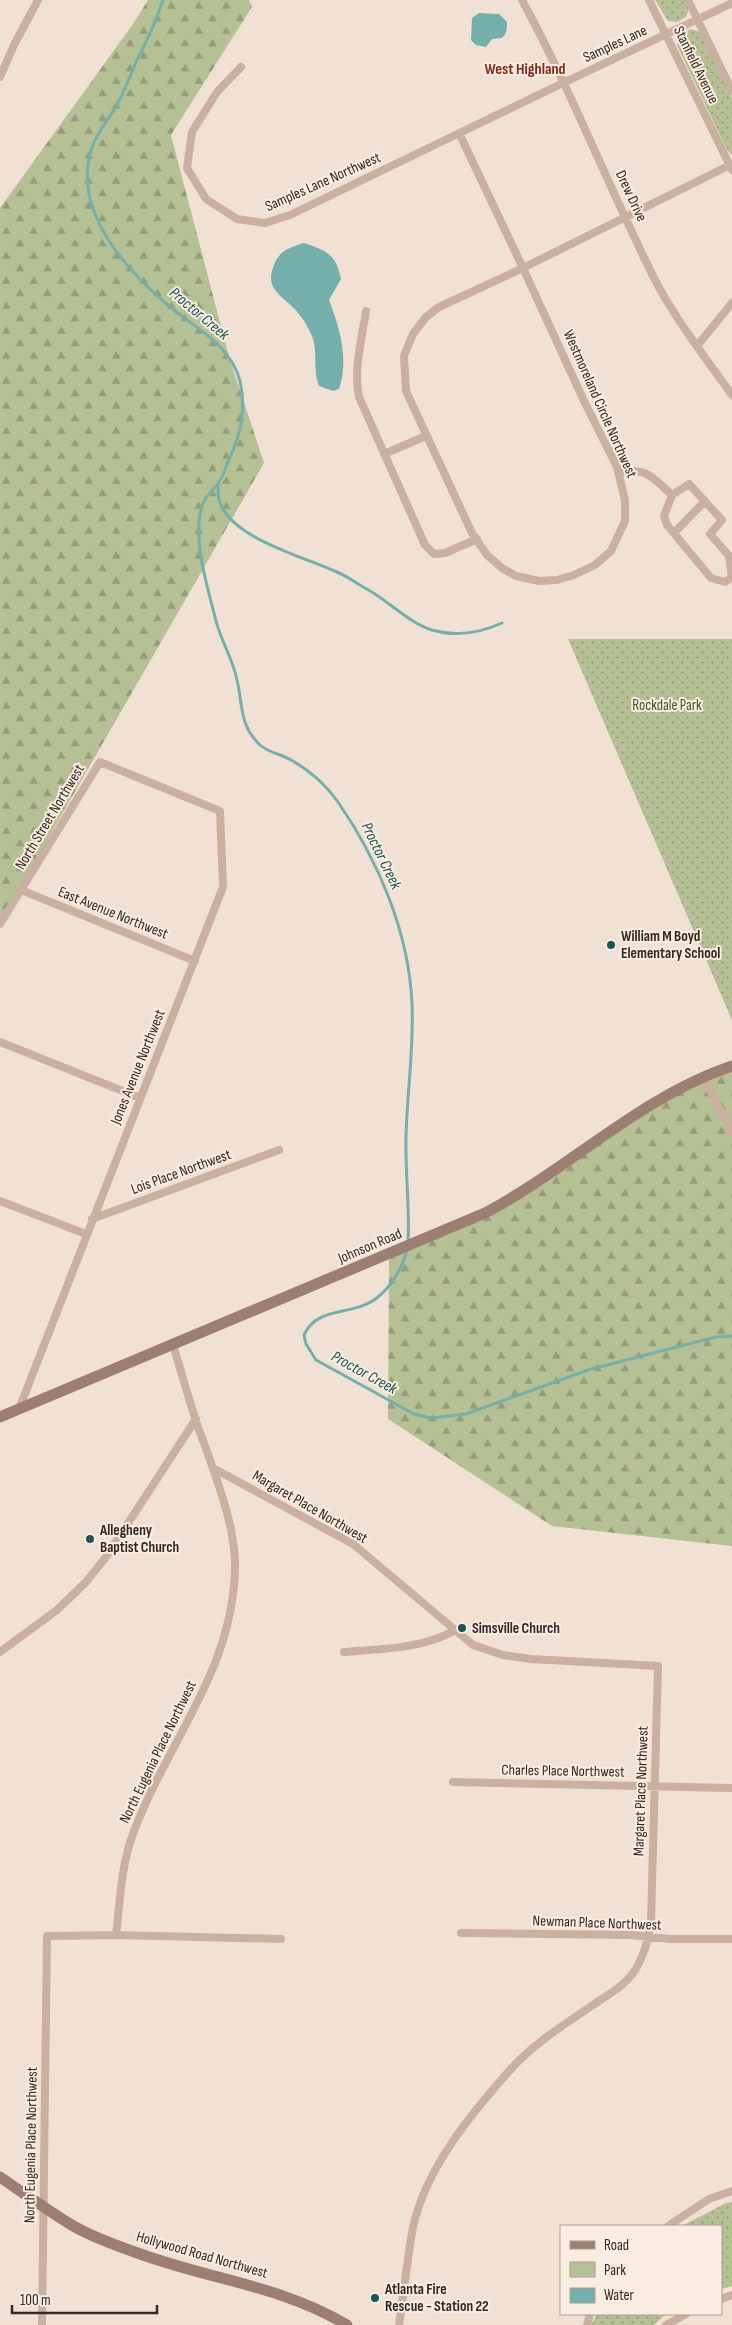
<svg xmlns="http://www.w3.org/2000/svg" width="732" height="2325" font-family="'Sofia Sans Condensed',sans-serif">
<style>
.green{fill:url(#green-dots)}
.forest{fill:url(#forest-firs)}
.water{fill:#74afac}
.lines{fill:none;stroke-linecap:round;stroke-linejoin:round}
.stream{stroke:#74afac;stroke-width:3}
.street{stroke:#c9b0a1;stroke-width:8}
.secondary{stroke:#9c7e73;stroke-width:11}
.poi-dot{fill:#195554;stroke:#f9ece1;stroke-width:2}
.labels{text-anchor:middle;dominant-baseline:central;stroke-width:4;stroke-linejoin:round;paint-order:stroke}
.street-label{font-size:15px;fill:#332824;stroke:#f9ece1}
.park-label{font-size:15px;fill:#465228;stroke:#f9ece1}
.poi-label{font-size:15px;font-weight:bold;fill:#332824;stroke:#f9ece1;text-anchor:start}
.neighbourhood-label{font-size:16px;font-weight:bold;fill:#842b1b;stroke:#f9ece1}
.water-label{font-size:16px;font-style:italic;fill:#195554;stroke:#f9ece1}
</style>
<defs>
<pattern id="green-dots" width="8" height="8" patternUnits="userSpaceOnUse" patternTransform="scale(1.25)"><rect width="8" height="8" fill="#b5c095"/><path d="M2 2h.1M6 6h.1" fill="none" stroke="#949c79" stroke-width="1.8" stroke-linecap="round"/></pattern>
<pattern id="forest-firs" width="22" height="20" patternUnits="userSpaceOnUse" patternTransform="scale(1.25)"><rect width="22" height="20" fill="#b5c095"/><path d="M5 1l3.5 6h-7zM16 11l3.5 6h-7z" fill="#949c79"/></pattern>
</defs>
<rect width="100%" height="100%" fill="#f1e1d5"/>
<path class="green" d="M655,0h31l3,9 -3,8 -9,5 -9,-1z
M691,29l10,3 31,66v57l-5,-5 -50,-105 3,-11z
M568,639h164v381z
M732,2202v84l-11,3v-63h-39l44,-23z
M597,2314h69l-12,11h-63z"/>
<path class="forest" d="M148,0h101l3,7 -81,128 58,222 35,106 -264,459v-714l133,-184z
M732,1066v480l-180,-20 -164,-107 1,-161 63,-27 167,-109z"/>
<path class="water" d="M479,13l20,1 8,8c0,8 0,11 -5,16l-10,1 -6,8 -10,-2 -5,-5 1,-22z
M304,243c23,8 32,11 37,36l-12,21c11,29 20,59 10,89l-6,2 -14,-5c-7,-17 0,-36 -8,-52 -3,-7 -8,-15 -12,-20 -12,-16 -35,-23 -26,-46 5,-17 15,-20 31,-25z"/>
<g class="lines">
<path class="stream" d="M163,0c-7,21 -15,39 -25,58 -7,15 -12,30 -20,45 -10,18 -25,34 -29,55 -12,58 39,114 80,148 26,22 62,39 71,75 7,31 0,54 -12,81 -3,7 -5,14 -9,20 -7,11 -14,12 -18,28 -8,32 7,79 15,111 5,20 17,38 21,59 6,25 2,45 23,65 9,8 21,9 31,15 18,10 35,25 47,42 40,58 71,130 74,202 2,44 -5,89 -6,133 -1,35 4,70 2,106
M218,485c0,4 0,10 1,15 10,37 82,56 113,70 12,4 23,12 33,18 23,12 42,34 67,42 24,7 48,3 70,-7
M407,1249c-4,19 -17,40 -33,51 -23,16 -57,6 -70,35l2,9 10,16 98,54 17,4 35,-4 125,-45 125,-32 16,-1"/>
<path class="street" d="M522,0c49,90 86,186 132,278 21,41 51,79 78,117
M649,0l83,170
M688,0l44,91
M241,67l-24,25 -25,40 -5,36 19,31 31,20 28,4 25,-8 273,-132 169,-80
M0,77l14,-32 24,-45
M459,133l64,135 61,133 33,66 8,33v21l-14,30 -16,14 -21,10 -17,5 -18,1 -23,-5 -14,-8 -15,-13 -15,-22 -66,-142 -2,-35 9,-22 13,-17 13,-10 84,-39 209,-104
M366,311c-4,27 -13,59 -7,86l66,148 9,9 11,-1 32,-14
M697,346l35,-43
M384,454l42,-18
M618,472c30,-4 33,4 54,23l-8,21 3,9 44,53 14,4 7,-5 -3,-21 -19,-22 12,-14 -33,-36 -17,11
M674,533l31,-32
M21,890l174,71
M0,924l100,-162 120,49 3,76 -204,522
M0,1042l140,56
M703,1076l29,57
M0,1201l86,33
M92,1219l187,-69
M213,1468l140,76 120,101 30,10 28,4 127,7 -7,256c-2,14 -6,30 -13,43 -9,19 -31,30 -48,42 -28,19 -58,38 -80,63 -39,44 -84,98 -97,157 -6,32 -9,66 -14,98
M0,1652l57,-42 29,-28 20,-25 90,-138
M344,1652c37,-3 78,-3 112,-22
M453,1782l279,6
M461,1933l170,2 39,4h62
M116,1935c4,-33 5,-70 17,-101 34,-93 100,-162 102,-266 1,-45 -24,-104 -39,-147 -8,-25 -15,-50 -23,-76
M668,2226l41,-27 23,-8
M721,2299l11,-4
M42,2325l5,-389 69,-1 165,4
M587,2325l3,-11
M666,2325l20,-11"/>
<path class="secondary" d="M0,1417l485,-204c85,-45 155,-116 247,-147
M0,2177c23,16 46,32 70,47 18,11 42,20 62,27 73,28 146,33 215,74"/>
</g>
<g class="poi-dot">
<circle cx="611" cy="945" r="5"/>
<circle cx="90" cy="1539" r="5"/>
<circle cx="462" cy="1628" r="5"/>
<circle cx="375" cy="2298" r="5"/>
</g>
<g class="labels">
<g class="street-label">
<text transform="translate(615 44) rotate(-25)">Samples Lane</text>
<text transform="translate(696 65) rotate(64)">Stanfield Avenue</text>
<text transform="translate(323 182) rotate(-24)">Samples Lane Northwest</text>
<text transform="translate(631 196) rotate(65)">Drew Drive</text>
<text transform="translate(600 404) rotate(66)">Westmoreland Circle Northwest</text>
<text transform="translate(50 817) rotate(-59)">North Street Northwest</text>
<text transform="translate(113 913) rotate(22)">East Avenue Northwest</text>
<text transform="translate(138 1067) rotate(-68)">Jones Avenue Northwest</text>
<text transform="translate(181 1172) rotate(-20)">Lois Place Northwest</text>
<text transform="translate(370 1246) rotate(-23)">Johnson Road</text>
<text transform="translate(310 1507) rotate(30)">Margaret Place Northwest</text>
<text transform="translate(158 1752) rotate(-64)">North Eugenia Place Northwest</text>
<text transform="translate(563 1771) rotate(1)">Charles Place Northwest</text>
<text transform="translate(641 1791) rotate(-88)">Margaret Place Northwest</text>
<text transform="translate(597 1923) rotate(2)">Newman Place Northwest</text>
<text transform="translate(31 2145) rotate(-89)">North Eugenia Place Northwest</text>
<text transform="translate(202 2255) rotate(16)">Hollywood Road Northwest</text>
</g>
<g class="park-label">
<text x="667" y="705">Rockdale Park</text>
</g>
<g class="poi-label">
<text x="621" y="936">William M Boyd<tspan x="621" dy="17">Elementary School</tspan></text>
<text x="100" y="1530">Allegheny<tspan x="100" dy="17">Baptist Church</tspan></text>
<text x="472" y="1628">Simsville Church</text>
<text x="385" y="2289">Atlanta Fire<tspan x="385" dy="17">Rescue - Station 22</tspan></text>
</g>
<g class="neighbourhood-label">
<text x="525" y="69">West Highland</text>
</g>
<g class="water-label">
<text transform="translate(199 314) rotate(40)">Proctor Creek</text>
<text transform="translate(381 856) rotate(64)">Proctor Creek</text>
<text transform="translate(364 1373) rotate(29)">Proctor Creek</text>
</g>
</g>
<rect x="560" y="2225" width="162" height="90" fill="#f9ece1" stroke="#aa9e95"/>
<rect x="570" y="2241" width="25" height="8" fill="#9c7e73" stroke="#aa9e95"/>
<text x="604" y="2250" font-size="15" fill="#332824">Road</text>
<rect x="570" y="2262" width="25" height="15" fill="#b5c095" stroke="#aa9e95"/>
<text x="604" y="2275" font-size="15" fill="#332824">Park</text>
<rect x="570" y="2288" width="25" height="15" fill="#74afac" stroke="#aa9e95"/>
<text x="604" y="2300" font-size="15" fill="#332824">Water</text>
<path d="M12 2305v8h145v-8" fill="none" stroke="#332824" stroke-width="2.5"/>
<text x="20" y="2305" font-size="15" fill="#332824" stroke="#f9ece1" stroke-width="4" paint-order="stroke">100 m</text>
</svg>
